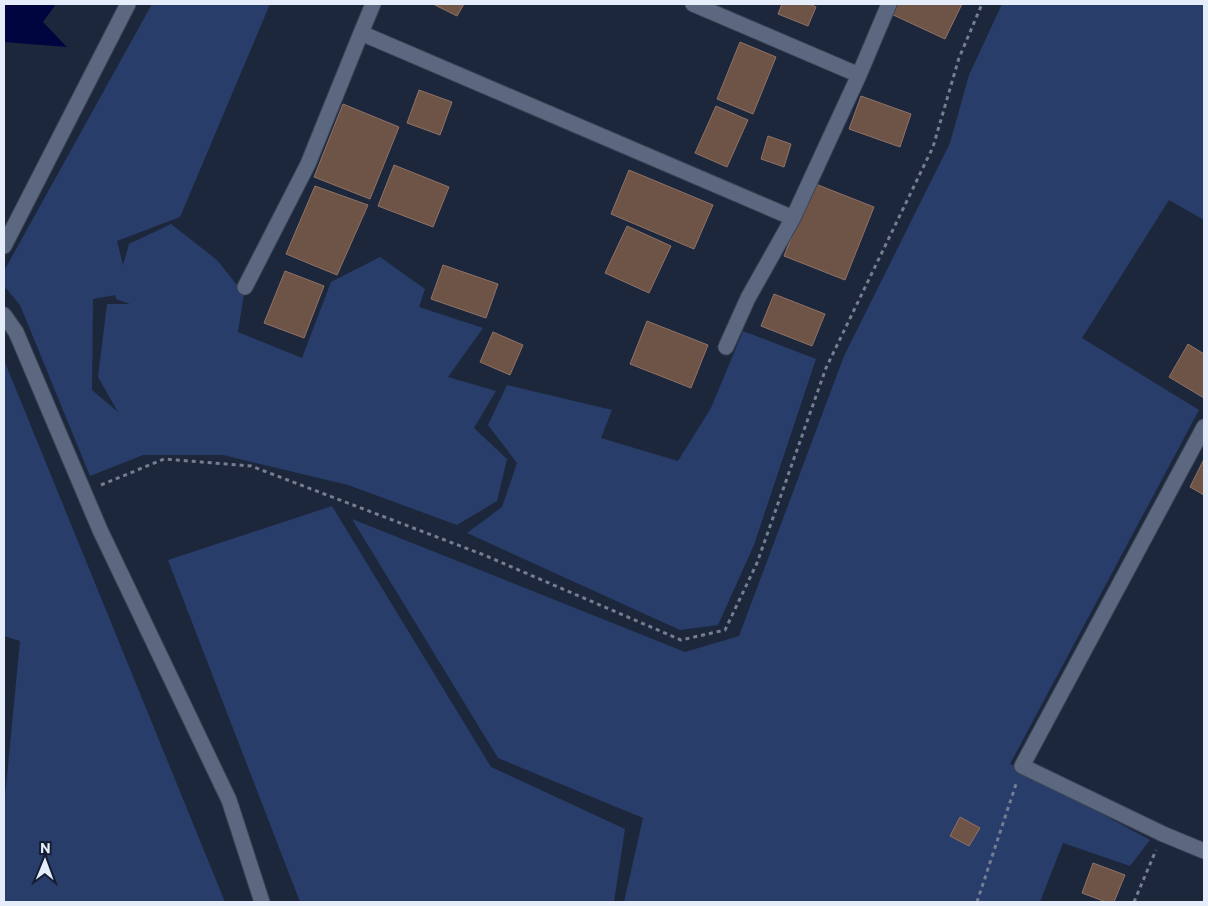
<svg xmlns="http://www.w3.org/2000/svg" width="1208" height="906" font-family="Commissioner,sans-serif">
<style>
.green{fill:#283d69;fill-rule:evenodd}
.water{fill:#000540}
.building{fill:#6e5347;stroke:#907266}
.lines{fill:none;stroke-linecap:round;stroke-linejoin:round}
.street-casing{stroke:#3c4456;stroke-width:17}
.path{stroke:#757e90;stroke-width:3;stroke-dasharray:4 4;stroke-linecap:butt}
.street{stroke:#5b6880;stroke-width:15}
</style>
<rect width="100%" height="100%" fill="#1d273c"/>
<path class="green" d="M152,4h118l-90,213 -63,24 6,24 6,-21 42,-20 46,36 27,34 -6,38 64,26 29,-76 49,-25 45,32 -6,18 64,21 -35,49 48,14 -22,37 33,31 -10,42 -40,24 -109,-40 -125,-30h-80l-53,21 -70,-171 -16,-19v-15zM116,295v4l14,5h-23l-9,73 20,35 -26,-22 1,-91z
M1002,4h202v216l-35,-20 -87,138 117,72 -189,354 140,76 -20,26 -67,-23 -23,59h-416l19,-84 -145,-60 -146,-239 333,133 54,-16 105,-280 106,-213 19,-68z
M743,331l73,28 -62,186 -36,80 -38,5 -213,-97 35,-26 15,-44 -29,-38 19,-40 105,25 -11,28 77,23 33,-53z
M4,360l221,542h-221v-95l16,-166 -16,-5z
M332,506l159,261 134,62 -11,73h-314l-132,-342z"/>
<path class="water" d="M4,4h52l-13,18 24,25 -63,-5z"/>
<path class="building" d="M433,4h31l-7,12z
M782,4h27l7,3 -8,19 -30,-12z
M893,4h69l-17,35 -56,-26z
M740,42l36,15 -23,57 -36,-15z
M419,90l33,12 -12,33 -33,-12z
M861,96l50,18 -11,33 -51,-18z
M343,104l56,23 -29,72 -56,-22z
M716,106l32,14 -21,47 -32,-14z
M768,136l23,8 -7,23 -23,-8z
M394,165l55,22 -16,40 -55,-21z
M629,170l84,35 -19,44 -83,-35z
M813,183l61,24 -29,73 -61,-24z
M315,186l53,19 -31,70 -51,-21z
M627,226l44,20 -22,47 -44,-20z
M443,265l55,19 -12,34 -55,-19z
M285,271l39,15 -20,52 -40,-15z
M774,294l51,20 -13,32 -51,-20z
M647,321l61,24 -17,43 -61,-24z
M493,332l30,13 -13,30 -30,-13z
M1188,344l16,10v44l-35,-21z
M1204,459v36l-14,-8z
M960,817l20,11 -11,18 -19,-10z
M1093,863l32,12 -11,27h-8l-24,-9z"/>
<g class="lines">
<g class="street-casing">
<path id="street" d="M373,4l-12,29 432,185 66,-143 30,-71
M693,4l166,71
M4,246l124,-242
M245,287l63,-123 53,-131
M4,315l12,17 84,198 129,270 33,102
M726,347l22,-49 45,-80
M1204,427l-182,339 141,68 41,17"/>
</g>
<path class="path" d="M101,485l63,-26 87,7 233,89 197,85 44,-10 32,-67 69,-195 107,-221 26,-89 23,-54
M977,902l39,-118
M1134,902l22,-52"/>
<use href="#street" class="street"/>
</g>
<rect width="1208" height="906" fill="none" stroke="#e5edfb" stroke-width="10"/>
<g transform="translate(45 861) rotate(1)" stroke="#141d32" stroke-width="4" paint-order="stroke">
<path d="M0-4L9 19L0 12L-9 19Z" fill="#e5edfb"/>
<text y="-8" font-size="14" font-weight="bold" text-anchor="middle" fill="#e5edfb">N</text>
</g>
</svg>
